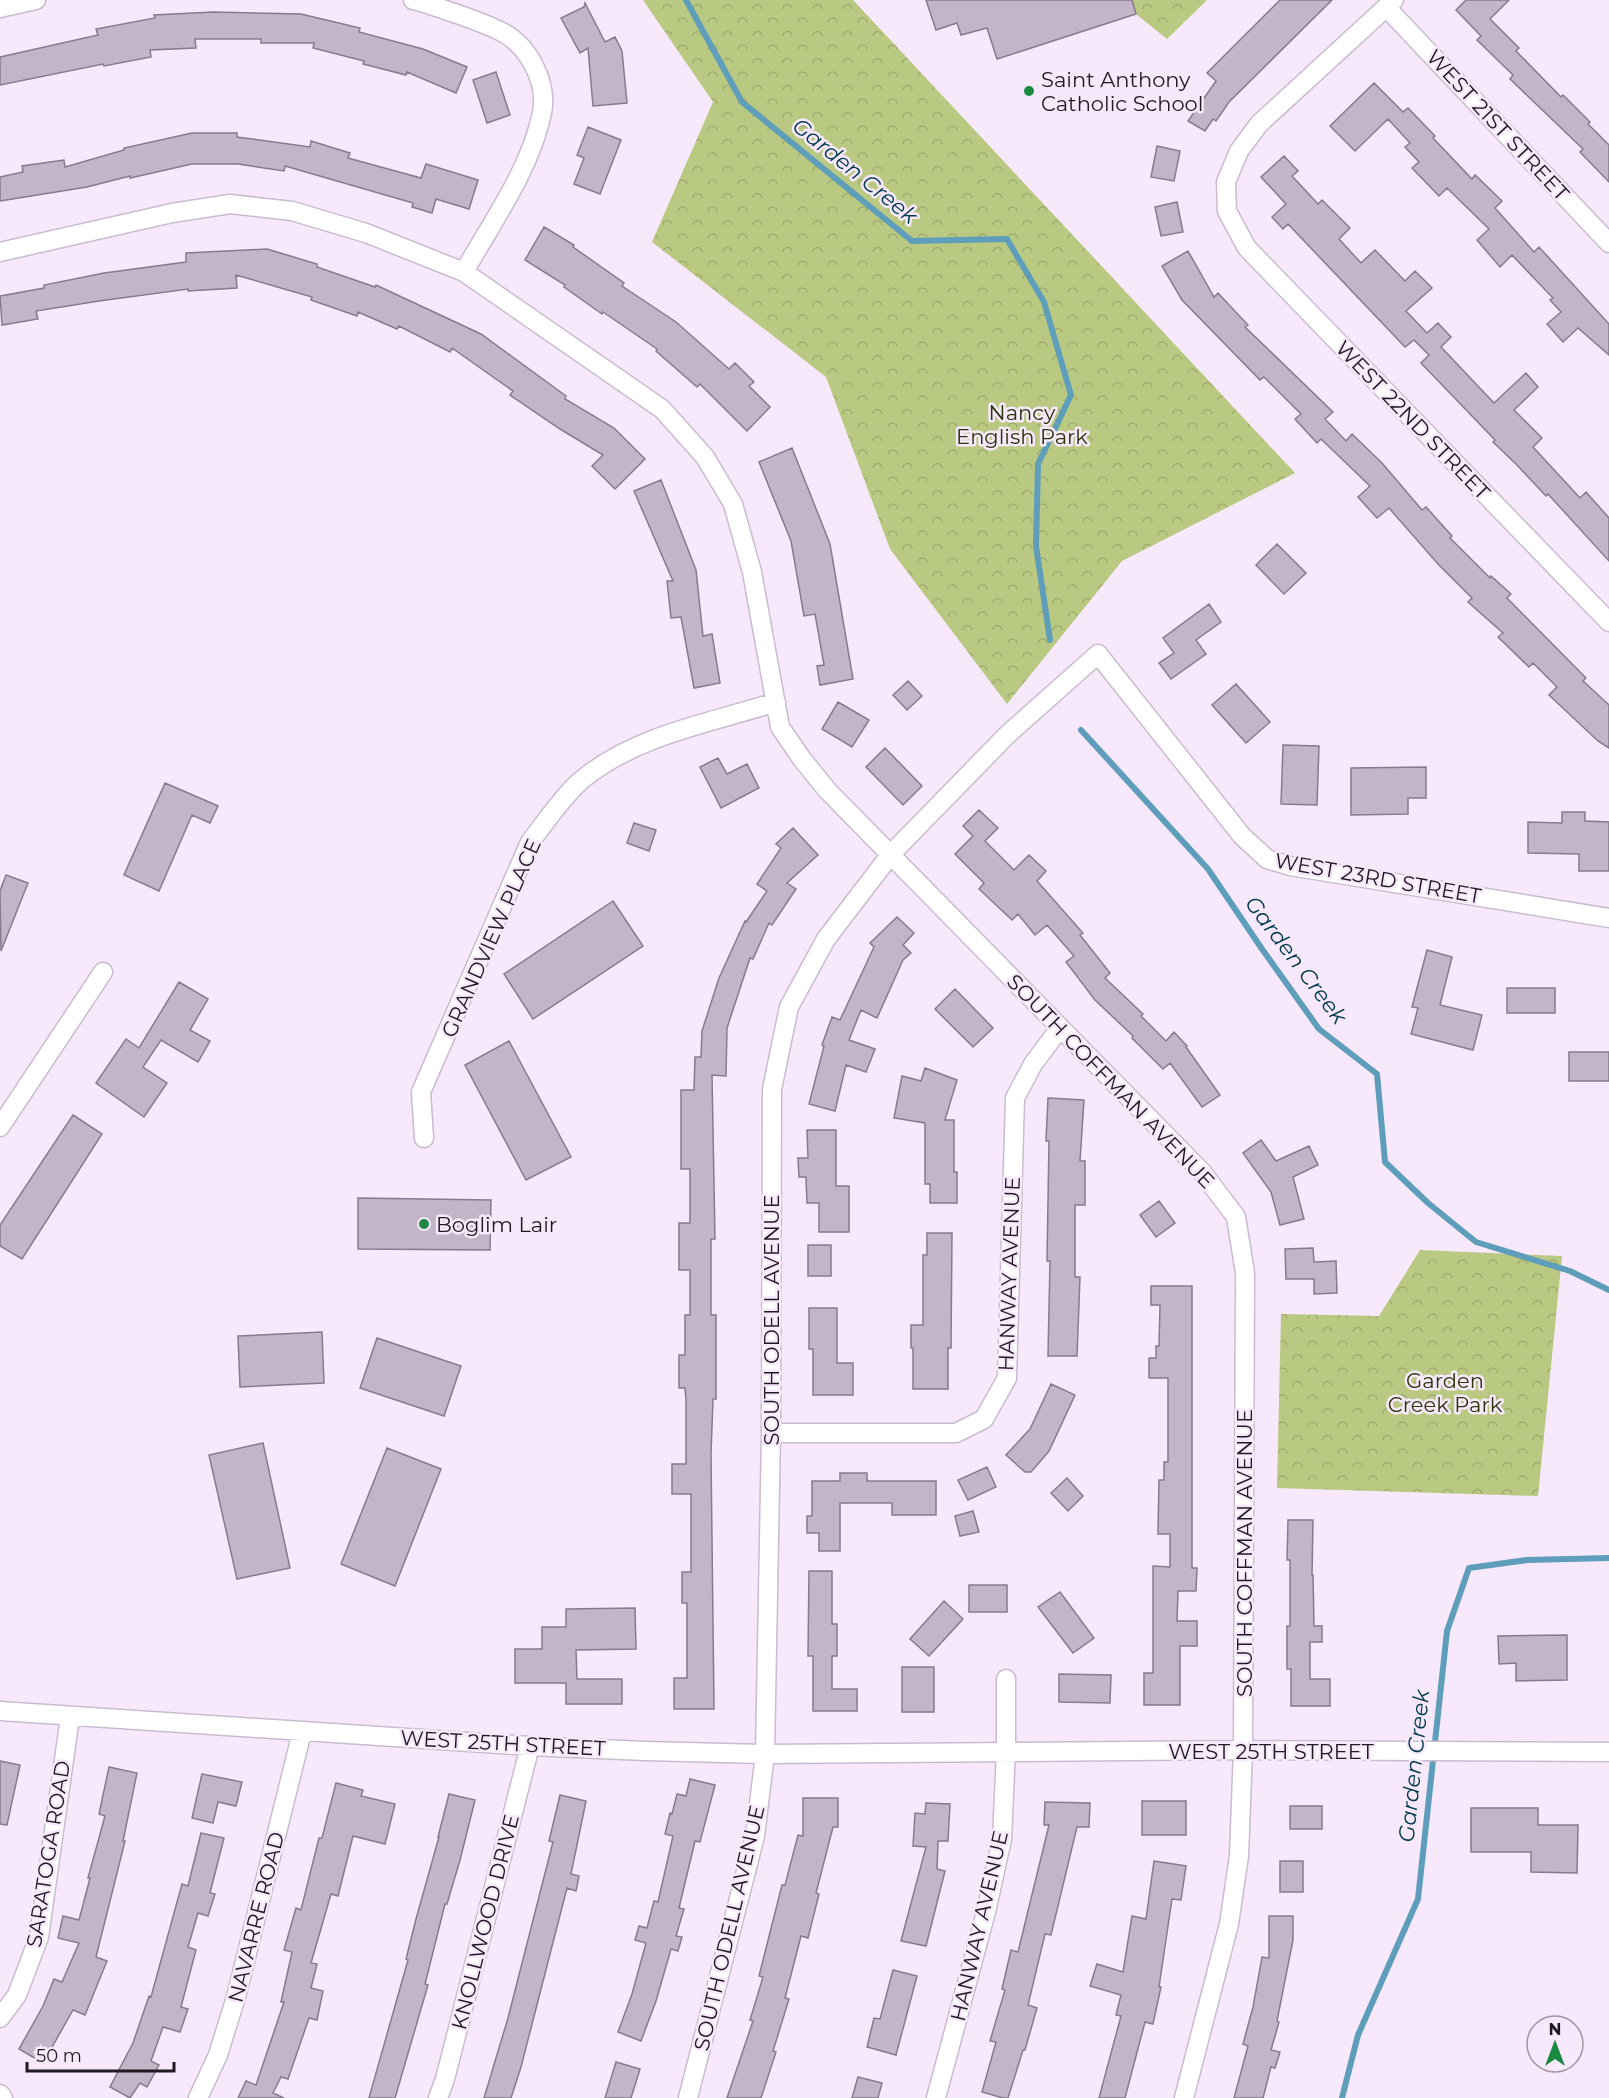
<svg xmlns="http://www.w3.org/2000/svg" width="1609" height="2098" font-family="Montserrat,sans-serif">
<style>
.park{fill:url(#park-crowns)}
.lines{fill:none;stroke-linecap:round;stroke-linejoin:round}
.stream{stroke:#5f9eba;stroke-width:6}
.building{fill:#c3b4c7;stroke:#887a8c;stroke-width:1.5}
.minor-casing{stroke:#cabbcf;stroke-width:21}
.minor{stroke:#fff;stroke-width:18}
.poi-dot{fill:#198941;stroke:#f7e8fc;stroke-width:2}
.labels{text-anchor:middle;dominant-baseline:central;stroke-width:5;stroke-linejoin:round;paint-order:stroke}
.poi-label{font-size:21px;fill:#1f1a21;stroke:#f7e8fc;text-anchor:start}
.street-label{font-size:21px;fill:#1f1a21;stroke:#f7e8fc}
.park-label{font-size:21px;fill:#2d350a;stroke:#f7e8fc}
.water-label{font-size:22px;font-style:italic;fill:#00394b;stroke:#f7e8fc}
</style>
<defs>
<pattern id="park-crowns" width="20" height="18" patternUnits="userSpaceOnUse" patternTransform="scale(1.5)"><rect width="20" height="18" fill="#bac981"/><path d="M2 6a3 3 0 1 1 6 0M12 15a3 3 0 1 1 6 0" fill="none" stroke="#9fac6f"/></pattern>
</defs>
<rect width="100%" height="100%" fill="#f7e8fc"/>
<path class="park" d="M643,0h210l442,473 -173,88 -115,143 -117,-155 -64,-172 -174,-135 61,-140z
M1132,0h75l-40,39 -31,-25z
M1420,1250l142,6 -24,240 -261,-8 4,-174 98,2z"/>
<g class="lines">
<path class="stream" d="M686,0l56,102 170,139 95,-2 37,63 27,93 -33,69 -2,82 14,94
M1081,730l127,139 54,80 57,80 58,45 8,88 43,41 48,39 94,29 39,19
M1342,2098l16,-63 60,-136 29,-268 22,-63 58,-8 82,-2"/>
</g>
<path class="building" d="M926,0h206l4,14 -139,45 -10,-31 -26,7 -4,-12 -21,7z
M1280,0h52l-103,102 -13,19 -3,-2 -8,12 -17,-10 28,-40 -9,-8z
M1466,0h43l-19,19 29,29 -3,3 45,46 2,-2 27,27 -2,2 21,21v37l-29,-30 3,-3 -73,-70 3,-4 -36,-35 4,-4 -25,-26z
M585,3l20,39 10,-5 7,14 5,52 -34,3 -5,-58 -8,5 -19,-35 23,-11z
M213,12l88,2 59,14 -1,4 64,17 44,18 -11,26 -49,-21 -1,3 -43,-11 1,-3 -51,-13 1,-5h-53v-4h-66l1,9 -46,2 1,7 -47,9 -1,-2 -103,21v-28l98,-22 -2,-6 59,-11 -1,-3z
M496,72l14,43 -23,8 -14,-43z
M1374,83l29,29 5,-4 27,28 -2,2 39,41 3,-4 27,26 -7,7 39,44 5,-5 70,77v31l-31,-27 -15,14 -16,-18 14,-12 -11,-12 3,-2 -41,-43 -12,12 -23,-27 12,-11 -42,-41 -8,8 -27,-28 7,-6 -14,-15 5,-4 -22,-24 -33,32 -25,-25z
M588,127l33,13 -21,54 -26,-10 10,-26 -7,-3z
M192,133h45v4l73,10 1,-6 39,12 -2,5 73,20 5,-14 52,16 -9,29 -33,-10 -4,14 -20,-6 1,-4 -128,-37 -1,5 -46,-7h-46l-62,14v-2l-43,11 -87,14v-24l23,-5 -1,-6 42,-6 1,7 59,-17v-2z
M1157,146l23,5 -6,30 -23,-4z
M1284,156l14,15 -6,5 26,28 4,-4 28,28 -11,11 22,24 14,-13 30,31 10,-10 17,17 -26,23 21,22 11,-10 13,14 -10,10 53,56 32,-30 12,14 -24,23 28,28 -9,9 47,51 6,-6 23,26v43l-61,-67 -2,2 -30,-32 -23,-22 2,-2 -74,-77 8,-8 -15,-15 -9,7 -117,-123 -5,5 -11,-12 14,-13 -25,-27z
M1177,202l6,30 -22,4 -6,-29z
M544,227l30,18 -1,2 51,36 -2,3 54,36 53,47 6,-6 19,19 -5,4 21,21 -23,24 -47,-47 -3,3 -41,-36 1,-2 -54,-37 -1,2 -38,-27 1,-2 -40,-25z
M267,249l50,15v3l58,20 1,-2 105,49 85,62 -1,3 49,29 31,31 -30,30 -23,-23 11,-11 -43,-26 -50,-34 3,-4 -61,-43 -2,4 -51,-26 -2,3 -39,-17 -1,4 -46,-16 1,-3 -76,-22 1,13 -49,3v-2l-89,12 -63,10 2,8 -36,6 -2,-29 44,-8v-3l60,-12 82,-11v-9z
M1188,251l26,46 4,-4 30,32 -3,2 88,85 -8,7 21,22 6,-7 30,29 40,47 4,-3 26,29 -2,2 40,40 1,-2 20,18 -4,4 79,80 -3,3 26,24v43l-11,-7 -49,-46 8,-8 -24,-24 -4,4 -31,-30 5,-4 -35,-31 4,-4 -34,-34 -49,-56 -12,10 -19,-21 12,-11 -49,-47 -4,4 -22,-24 6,-5 -37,-37 -4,3 -78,-80 -20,-34z
M792,448l38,96 23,135 -33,6 -3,-19 7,-1 -9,-51 -11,2 -13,-75 -32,-79z
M661,480l35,90 7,66 9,-2 8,49 -26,5 -13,-71 -10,1 -4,-37h6l-39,-90z
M1277,544l29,29 -22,21 -28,-29z
M1209,604l12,18 -25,18 10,14 -35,25 -12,-16 15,-10 -11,-15z
M908,681l14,15 -15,14 -14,-15z
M1236,684l34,38 -24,21 -34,-38z
M838,702l31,18 -17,27 -30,-18z
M1283,745l36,1 -2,59 -36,-1z
M885,748l37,38 -19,19 -37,-38z
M718,758l9,16 20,-10 12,24 -38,20 -21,-41z
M1426,767v31h-18v16l-57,1v-47z
M165,783l53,23 -8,17 -18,-8 -33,76 -35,-16z
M979,810l19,18 -13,13 29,29 15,-15 17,16 -9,10 46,52 -3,2 30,38 -5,5 38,36 -2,2 25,25 8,-9 13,14 -1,1 34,48 -18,12 -32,-44 -7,6 -31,-31 1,-2 -38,-36 -29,-38 8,-6 -27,-31 -12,10 -17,-21 -6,6 -33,-31 5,-6 -29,-29 18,-18 -10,-10z
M1562,812h23v9l24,1v49h-30v-17l-51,-1v-31l34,1z
M634,823l22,7 -7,21 -22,-8z
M793,828l25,27 -31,28 9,6 -24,36 -3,-2 -16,36 -3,-1 -23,70 -1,48 -14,-1 3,164h-4v76h5v84h-3l-2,55 3,255h-40v-31h13v-75h-5v-31h9v-78h-19v-30h14v-65l-1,-11h-6v-33h6v-40h5v-45h-11v-47h11v-54h-9v-79h13l1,-33h6l1,-26 17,-53 26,-57 1,1 21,-31 -10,-7 24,-36 -5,-4z
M6,875l22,8 -27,68 -1,-60z
M613,901l30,45 -110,73 -29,-45z
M897,917l17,16 -11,12 8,8 -8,7 -26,58 -16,-8 -12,30 26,9 -9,23 -20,-7 -11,46 -26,-7 15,-58 -2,-1 10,-28 8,3 34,-73 -4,-4z
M1427,950l25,7 -12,48 42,10 -9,35 -62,-16 7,-26 -6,-1z
M179,982l29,17 -18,31 20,11 -12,21 -37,-22 -18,27 24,16 -23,34 -48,-34 30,-44 13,9z
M1507,988h48v25h-48z
M955,989l38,39 -20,19 -38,-38z
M509,1041l62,116 -45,23 -61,-115z
M1569,1052h40v29h-40z
M925,1068l32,12 -12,40h9v52h3v31h-27v-19h-5v-61l-31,-5 8,-42 19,5z
M1048,1098l36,2 -4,61h5v44h-10v72h5l-3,79h-29l2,-95h-3l2,-120h-3z
M73,1115l29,19 -80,125 -22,-13v-21z
M807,1130h29v56h13v46h-30v-29h-12l-1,-26h-7l-1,-19h10z
M1261,1140l15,21 33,-15 9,19 -25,12 11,42 -24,6 -9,-33 -28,-39z
M358,1198l133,2 -1,50 -132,-1z
M1159,1201l16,22 -19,14 -16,-22z
M927,1233h25l-1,115h-3v41h-35v-41h-2v-23h12v-70h4z
M808,1245h23v31h-23z
M1313,1248l1,14 22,-1 1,32 -23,1v-15h-28l-1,-30z
M1151,1286h41v282h5l-1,23h-18l-1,30h20v25h-17v59h-36v-32h9v-107l17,1v-33h-12l1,-54h5v-18h4v-84h-19v-20h7v-12h3l1,-41h-9z
M809,1308h28v55h16v32h-40v-46h-4z
M322,1332l2,51 -84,4 -2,-51z
M377,1338l84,28 -17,50 -84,-28z
M1051,1384l24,11 -26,56 -18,21h-6l-19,-17 24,-26z
M263,1443l27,125 -53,11 -28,-124z
M387,1448l54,21 -46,117 -54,-22z
M987,1467l9,20 -28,13 -10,-20z
M840,1473h27v8h69v34h-44v-12h-52v48h-21v-18h-12v-17h5v-35h28z
M1067,1478l16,18 -15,15 -17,-18z
M973,1511l6,21 -19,4 -5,-20z
M1288,1520h25l-1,55h1l1,51h8v16h-12v37h20v27h-39v-37h-4v-43h3v-66h-3z
M809,1571h23v53h5v32h-5v33h25v22h-44v-55h-5z
M969,1585h38v27h-38z
M1060,1592l34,46 -21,15 -35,-46z
M944,1601l19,18 -34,37 -19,-17z
M635,1608l1,41 -60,1 1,29h45v25h-56v-21h-51v-34h27v-22h24v-18z
M1567,1635v45l-51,1v-18l-17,1 -1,-28z
M902,1667h32v45h-32z
M1059,1674l52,1 -1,28 -51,-1z
M0,1761l20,4 -13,60 -7,-1z
M109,1767l28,6 -14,68h2l-29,116 11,4 -22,54 -12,-5 -30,53 -24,-14 24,-43 11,-27 8,3 17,-39 -21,-5 5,-22 16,4 11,-42h-2l17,-62 -6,-2z
M202,1774l40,8 -6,24 -18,-4 -5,21 -21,-5z
M690,1779l25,6 -15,57 -5,-1 -16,67 5,1 -8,27 6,1 -4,14 -7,-2 -15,52 -15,40 -23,-9 14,-38 14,-51 -11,-3 4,-14 8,2 7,-27 4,1 15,-66 -8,-2 5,-21 2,1 5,-20 9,2z
M336,1783l27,7 -2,6 34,8 -10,40 -32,-8 -15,60 -7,-2 -20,69 6,1 -6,24 12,3 -6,29 -8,-2 -21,61 -7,-2 -8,16 11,5h-46l8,-17 10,4 28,-83h-3l11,-50 -8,-2 12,-42 5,2 18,-72h3z
M449,1794l26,6 -15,60 -13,44h-2l-20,80 3,1 -33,113h-26l39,-138 -2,-1 10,-40 23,-82h-1z
M560,1795l26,6 -15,73 8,2 -3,15 -9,-3 -46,179 -10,31h-27l24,-80 45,-176 -4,-1z
M803,1798h35v29h-5l-17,66 3,1 -11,44 -7,-2 -16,62 4,1 -16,52 3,1 -15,46h-34l26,-77 -3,-1 13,-43 -4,-1 23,-91h3l13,-50 5,1z
M1142,1801h44v34h-44z
M1045,1802l45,1 -1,24h-12l-26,108 -6,-1 -17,71 9,3 -12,42h-2l-15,48h-5l-21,-6 14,-50 -6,-1 15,-51 -3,-1 9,-39 7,2 31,-127h-5z
M926,1803l24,1 -2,37h-10l-1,28 8,2 -19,75 -25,-5 25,-94 -13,-1 2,-33 10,1z
M1290,1806h32v23h-32z
M1471,1808h67v17h40l-1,48 -46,-1v-20h-60z
M201,1833l23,5 -14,55 5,1 -7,22 -10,-3 -10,34 8,3 -15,57 7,2 -8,23 -17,-5 -12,34 8,4 -12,22 -7,-4 -10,15 -20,-11 23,-44 16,-47 2,1 31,-113 6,2z
M1154,1861l32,5 -5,34 -9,-1 -13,88h2l-8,37 -8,-2 -20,76h-26l22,-82 -5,-1 5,-20 -31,-9 7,-22 26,8 9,-56 14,3z
M1280,1861h23v31h-23z
M1269,1916h24v24l-16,81 2,1 -8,28 9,2 -5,16 -4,-1 -8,31h-29l14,-52 -5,-2 10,-37 9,-50 7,1z
M893,1970l24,6 -21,79 -29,-8 7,-29 6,1z
M616,2062l24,7 -9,29h-26z
M858,2077l24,6 -4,15h-26z"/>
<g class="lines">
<g class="minor-casing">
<path id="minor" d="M413,0l12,3c25,9 54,17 77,29 27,14 46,51 40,81 -12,57 -50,109 -78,159
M1394,0l-135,124 -20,27 -13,31 1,29 20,37 362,374
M1386,7l223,236
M0,8l36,-8
M0,252l172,-39 58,-9 62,7 74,22 98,39 198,137 43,48 28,47 19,68 28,155 22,32 25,31 375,382 34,45 9,56 -2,477 -4,106 -10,68 -45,174
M0,1127l103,-155
M424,1138l-3,-46 109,-250c15,-19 35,-49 54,-64 55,-44 127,-55 192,-76
M771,1433h185l28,-14 23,-41 8,-280 18,-34 27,-36
M0,1711l530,35 115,5 120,3 478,-4 366,2
M0,2018l17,-23 22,-58 31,-220
M0,2094l3,4
M198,2098l20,-43 18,-58 66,-265
M438,2098l7,-19 85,-333
M688,2098l67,-262 10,-82 6,-321 1,-344 17,-82 37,-68 65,-85 116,-119 91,-81 144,182 25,23 23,7 319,52
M936,2098l50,-186 16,-73 4,-88v-72"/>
</g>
<use href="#minor" class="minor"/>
</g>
<g class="poi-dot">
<circle cx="1029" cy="91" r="6"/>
<circle cx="424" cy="1224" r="6"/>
</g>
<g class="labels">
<g class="poi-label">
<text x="1041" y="79">Saint Anthony<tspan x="1041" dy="24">Catholic School</tspan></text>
<text x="436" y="1224">Boglim Lair</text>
</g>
<g class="street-label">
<text transform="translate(1498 125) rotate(47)">WEST 21ST STREET</text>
<text transform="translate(1413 420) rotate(46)">WEST 22ND STREET</text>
<text transform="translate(1378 878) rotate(10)">WEST 23RD STREET</text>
<text transform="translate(491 938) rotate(-66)">GRANDVIEW PLACE</text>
<text transform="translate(1111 1081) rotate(46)">SOUTH COFFMAN AVENUE</text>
<text transform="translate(1009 1274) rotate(-88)">HANWAY AVENUE</text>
<text transform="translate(771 1320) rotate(-90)">SOUTH ODELL AVENUE</text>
<text transform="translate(1244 1553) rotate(-90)">SOUTH COFFMAN AVENUE</text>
<text transform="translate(503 1743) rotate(3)">WEST 25TH STREET</text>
<text x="1271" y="1751">WEST 25TH STREET</text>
<text transform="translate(48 1854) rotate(-81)">SARATOGA ROAD</text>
<text transform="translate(256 1917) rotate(-76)">NAVARRE ROAD</text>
<text transform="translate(485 1922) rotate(-76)">KNOLLWOOD DRIVE</text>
<text transform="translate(979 1926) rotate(-77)">HANWAY AVENUE</text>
<text transform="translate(729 1928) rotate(-77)">SOUTH ODELL AVENUE</text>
</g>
<g class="park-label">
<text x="1022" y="412">Nancy<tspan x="1022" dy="24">English Park</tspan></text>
<text x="1445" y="1380">Garden<tspan x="1445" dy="24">Creek Park</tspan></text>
</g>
<g class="water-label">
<text transform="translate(855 171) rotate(39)">Garden Creek</text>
<text transform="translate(1296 960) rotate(53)">Garden Creek</text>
<text transform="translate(1414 1766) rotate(-84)">Garden Creek</text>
</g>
</g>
<g transform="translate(1555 2044)"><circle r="28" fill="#f7e8fc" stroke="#a196a4" stroke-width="1.5"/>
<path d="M0-4.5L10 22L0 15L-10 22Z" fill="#198941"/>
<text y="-9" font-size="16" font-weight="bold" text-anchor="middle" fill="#1f1a21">N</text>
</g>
<path d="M27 2062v9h147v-9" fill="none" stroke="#1f1a21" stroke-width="3"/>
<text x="36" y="2062" font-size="18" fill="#1f1a21" stroke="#f7e8fc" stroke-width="4.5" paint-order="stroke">50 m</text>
</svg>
